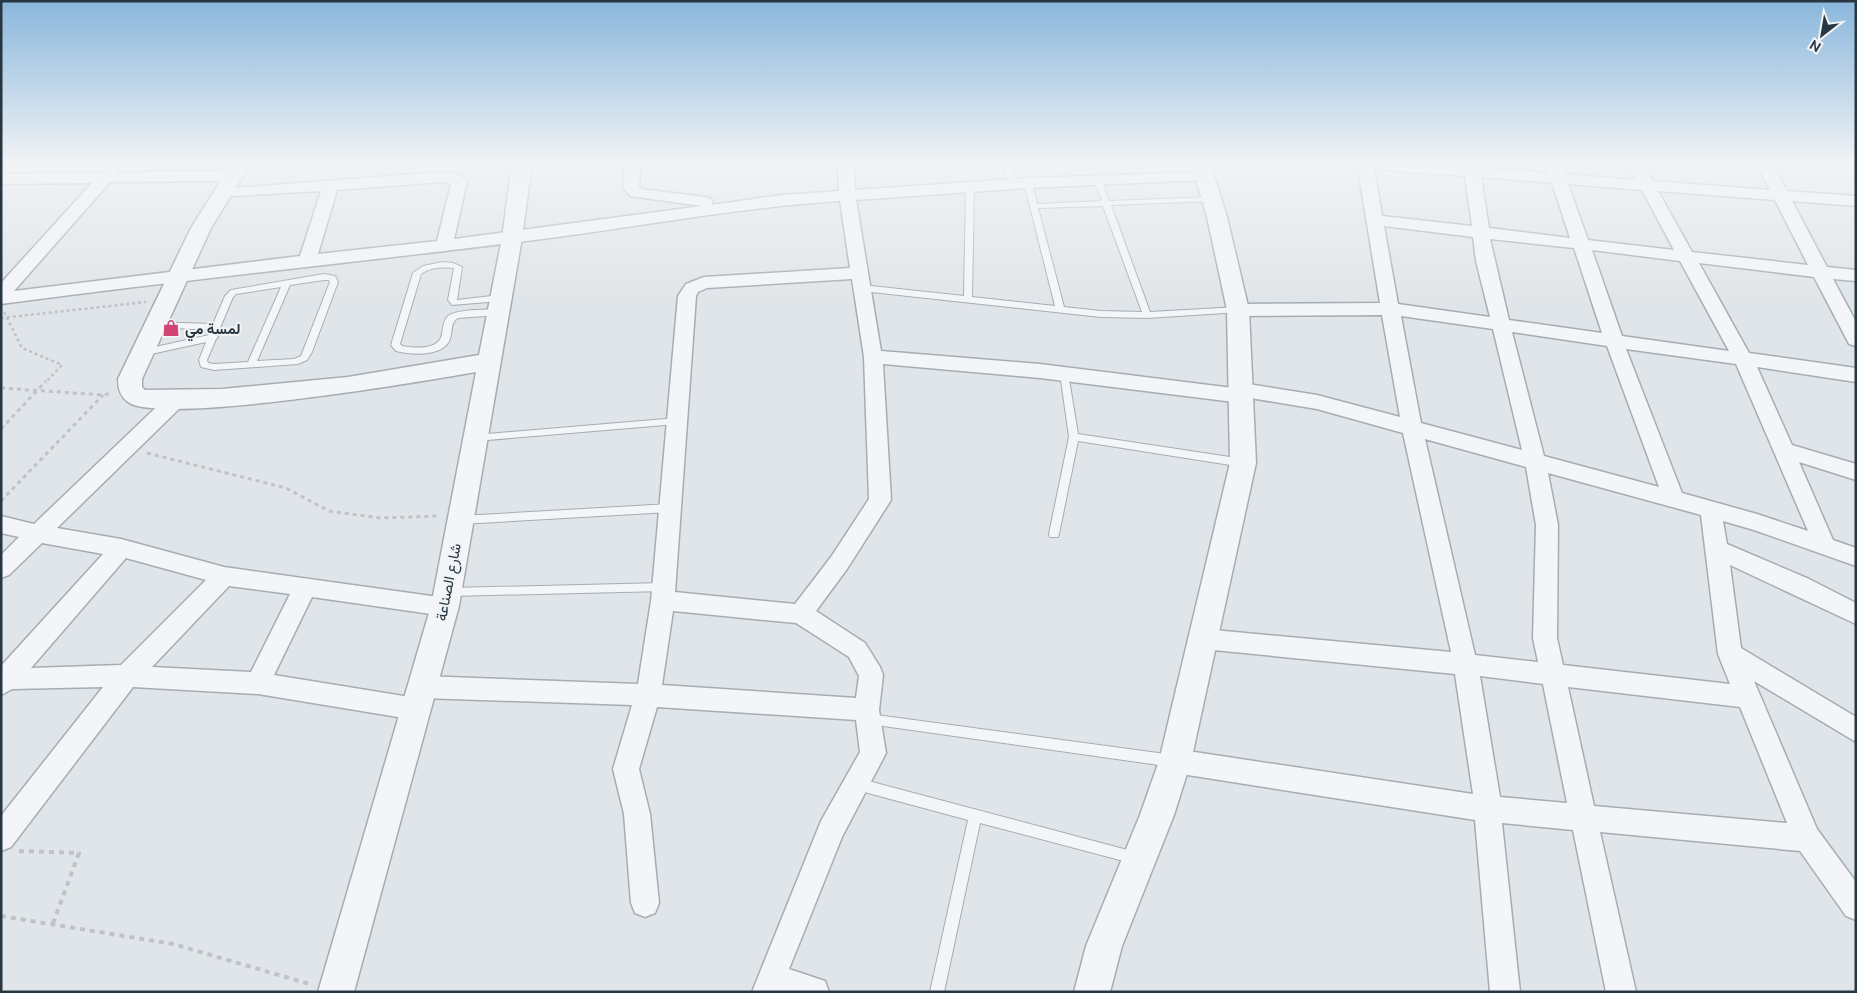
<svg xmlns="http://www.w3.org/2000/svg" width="1857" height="993" font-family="Ubuntu,Vazirmatn,sans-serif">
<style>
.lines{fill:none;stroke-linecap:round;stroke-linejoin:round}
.service-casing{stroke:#a5adb3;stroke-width:2}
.minor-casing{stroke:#a5adb3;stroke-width:3}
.tertiary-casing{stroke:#a5adb3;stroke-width:3}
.path-far2{stroke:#bec3c8;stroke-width:2.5;stroke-dasharray:3 3;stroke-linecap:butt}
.path-far1{stroke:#bec3c8;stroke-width:3;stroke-dasharray:4 4;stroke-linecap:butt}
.path{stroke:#bec3c8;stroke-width:4;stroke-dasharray:5 5;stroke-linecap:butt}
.service{fill:#f3f5f8;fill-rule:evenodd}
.minor{fill:#f3f5f8;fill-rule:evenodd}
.tertiary{fill:#f3f5f8;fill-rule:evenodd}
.labels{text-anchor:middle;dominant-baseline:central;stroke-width:4;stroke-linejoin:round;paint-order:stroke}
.poi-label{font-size:15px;font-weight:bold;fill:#283641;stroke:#f0f4f7;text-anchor:start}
.street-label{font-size:15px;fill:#283641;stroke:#f0f4f7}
</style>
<rect width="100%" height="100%" fill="#e0e5e9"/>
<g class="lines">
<g class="service-casing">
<path id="service" d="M116,163h8l-16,17h-6v-4z
M1004,163h8l4,21 -1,2h-3l-4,-2z
M1095,178h3l4,2 7,21 105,-4 1,2 -4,2 -100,4 39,107 88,-5 3,1v4l-94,6 -46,-1 -239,-26 -4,-3 4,-3 102,11 2,-108 4,-2 4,2 -2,109 83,9 -31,-123 4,-2 4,2 5,21 65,-3 -8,-21zM1103,206l39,106 -41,-1 -37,-4 -26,-99z
M442,262l11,1 9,4 -5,33 43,-5 4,3 -4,3 -48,4 -4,-5 6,-32c-12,-1 -23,-1 -33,6l-21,70 2,2c12,2 37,5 40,-12 1,-6 1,-13 6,-18 9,-7 38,-6 50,-7l4,3 -4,3 -40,3c-8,5 -5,12 -8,21 -6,18 -39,16 -54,12l-5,-6 22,-72 10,-7z
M324,274l11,2 3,6 -26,70 -5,8 -9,4 -84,6 -13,-3 -2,-7 7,-18 -64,14 -4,-3 4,-3 67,-15 2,-5 -55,-3 -4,-3 1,-2 60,2 12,-28 6,-6zM324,280h5l1,2 -29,74 -7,3 -37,2 33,-76zM281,287l-33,75 -34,2 -6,-1 -1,-3 9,-21 2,-2 -1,-2 16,-38 3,-3z
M1064,370l4,3 10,61 165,25 5,4 -5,4 -165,-26 -19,93 -1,3h-8l-1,-3 20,-97 -9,-64z
M677,418l5,3 -5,3 -201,17 -5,-3 5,-3z
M670,504l4,1 1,3 -1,3 -4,1 -209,12 -4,-1 -1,-3 1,-3 4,-1z
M664,583l4,1 1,3 -1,3 -4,1 -214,5 -4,-1 -1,-3 1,-3 4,-1z
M869,714l304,41 4,2 2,4 -2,4 -4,2 -304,-43 -4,-1 -2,-4 2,-4z
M857,778l278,74 5,1 1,5 -1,5 -5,1 -155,-41 -36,169h-14l38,-172 -111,-30 -4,-2 -2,-4 2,-4z"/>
</g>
<g class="minor-casing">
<path id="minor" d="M625,163h16l-2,23 2,3 64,8 6,2 2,3 -2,3 71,-10 57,-4 -1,-28h16l1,27 173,-12 181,-6 2,3 -2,3 -6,2 -175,8 -172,12 25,151 159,13 193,24 9,-5 75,12 83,22 -18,-102 -144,1 -6,-2 -3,-4 3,-4 6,-2 142,-1 -23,-140h56l51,4 -1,-4h16v5l70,5 -2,-5 8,-5 6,2 4,9 71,6 -9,-17h16l10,18 117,9 -14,-27h16l15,28 69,5v10l-64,-5 35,66 29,3v11l-23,-2 23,43v24l-7,-2 -2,-4 -33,-63 -115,-14 50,90 107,15v14l-99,-15 35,78 64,19v16l-57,-18 34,78 23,8v18l-102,-36 -31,-9 4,23 82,35 47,24v21l-126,-59 11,83 115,69v25l-102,-61 63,148 39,53v38l-10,-4 -46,-65 -200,-19 36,160h-30l-33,-162 -71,-7 18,169h-30l-15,-172 -300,-47 -9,-4 -4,-8 4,-8 9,-4 298,45 -18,-120 -252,-25 -8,-3 -4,-7 4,-7 8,-3 248,23 -48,-219 -86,-24 -67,-11 -8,5 -202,-25 -157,-14 8,136 -44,69 -31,42 49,32 15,24 3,8 -4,35 7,43 -44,84 -53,132 36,12 4,11h-77l69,-171 39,-69 -4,-32 -199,-13 -18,62 11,45 9,89 -4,10 -10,4 -10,-4 -4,-10 -7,-89 -11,-45 19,-64 -210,-7 -9,-3 -3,-8 3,-8 9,-3 216,8 13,-83 27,-305 8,-12 18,-7 146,-9 -10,-67c-111,7 -219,29 -329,42 -170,21 -340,38 -510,61v-21l91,-100 -91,1v-10l231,-3 8,5 -8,5 -122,1 -96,109 286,-35 21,-65 -106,6 -2,-3 2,-3 6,-2 220,-17c10,1 20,1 26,10l-13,57 248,-33 -72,-10 -7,-9zM1374,169l91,7 7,50 -90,-10zM1481,177l71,6 18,55 -81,-10zM441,182l10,2 -14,57 -119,13 19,-64zM1568,184l74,6 32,60 -86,-10zM1658,191l117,9 33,65 -116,-13zM1384,226l89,11 3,24 14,56 -92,-13zM1490,239l84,9 28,85 -93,-13zM1592,250l88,11 49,90 -107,-15zM852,279l12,78 5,142 -38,58 -36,47 -120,-12 21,-296 2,-4 9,-4zM1401,316l92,13 29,121 -101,-27zM1512,332l95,14 52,141 -115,-31zM1626,349l110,15 72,167 -51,-17 -75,-21zM1425,439l101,28 10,58 -3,113 5,24 -63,-7zM1548,473l153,42 17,139 12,30 -167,-19 -6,-27 1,-113zM673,611l123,12 53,34 10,19 -3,22 -194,-13zM1480,676l63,8 24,119 -67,-6zM1568,687l172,20 47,116 -193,-17z
M176,393l7,2 3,5 -3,5 -126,123 64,11 103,28 229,32 4,7 -4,7 -8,3 -133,-19 -38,78 142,23 9,3 3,8 -3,8 -9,3 -158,-26 -125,-7 -122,160 -10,4v-35l102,-129 -91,2 -11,6v-29l102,-112 -61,-11 -33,32 -8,3v-23l18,-18 -18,-4v-17l33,8 135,-129zM126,558l80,22 -85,85 -90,3zM229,586l61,8 -39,78 -99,-5z"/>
</g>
<g class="tertiary-casing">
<path id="tertiary" d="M232,163h19l-40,65 -69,151v8l3,3 77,-1 126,-12 131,-22 23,-117 10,-75h20l-10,75 -63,368 -105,386h-36l113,-386 45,-234c-51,9 -316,54 -348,30 -8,-6 -10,-14 -10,-23l73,-151z
M1191,163h19l17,54 22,93 7,153 -65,298 -17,54 -52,131 -12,46h-36l12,-46 54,-131 19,-54 71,-298 -3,-153 -20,-93z"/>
</g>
<path class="path-far2" d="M4,312l18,36 40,17 -17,18
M1,318l145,-16"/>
<path class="path-far1" d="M1,388l102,7 9,-2
M1,429l45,-48
M147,453l139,35 43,23 51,7 60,-2
M1,501l102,-106"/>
<path class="path" d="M19,851l60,2 -27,73
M1,916l172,28 140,41"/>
<use href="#service" class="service"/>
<use href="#minor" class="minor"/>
<use href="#tertiary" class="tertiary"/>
</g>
<linearGradient id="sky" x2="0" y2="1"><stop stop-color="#89b6dc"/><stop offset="0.54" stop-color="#f1f3f5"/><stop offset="1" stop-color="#f1f3f5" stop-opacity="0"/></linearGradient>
<rect width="1857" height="302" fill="url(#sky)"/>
<defs>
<g id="shop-bare" transform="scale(1.35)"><path d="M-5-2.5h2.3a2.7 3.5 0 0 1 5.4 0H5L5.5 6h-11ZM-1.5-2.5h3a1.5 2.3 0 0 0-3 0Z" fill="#d14373" stroke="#f0f4f7" stroke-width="2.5" paint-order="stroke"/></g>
</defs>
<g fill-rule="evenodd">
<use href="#shop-bare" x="171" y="328"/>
</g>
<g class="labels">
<g class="poi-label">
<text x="185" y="328">لمسة مي</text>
</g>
<g class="street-label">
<text transform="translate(448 582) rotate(-79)">شارع الصناعة</text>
</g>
</g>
<rect width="1857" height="993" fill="none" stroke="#283641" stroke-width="5"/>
<g transform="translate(1822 35) rotate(211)" stroke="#f0f4f7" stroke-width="4" paint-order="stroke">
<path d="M0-4L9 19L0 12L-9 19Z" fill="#283641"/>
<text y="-8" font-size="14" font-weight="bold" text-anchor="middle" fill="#283641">N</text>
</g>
</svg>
